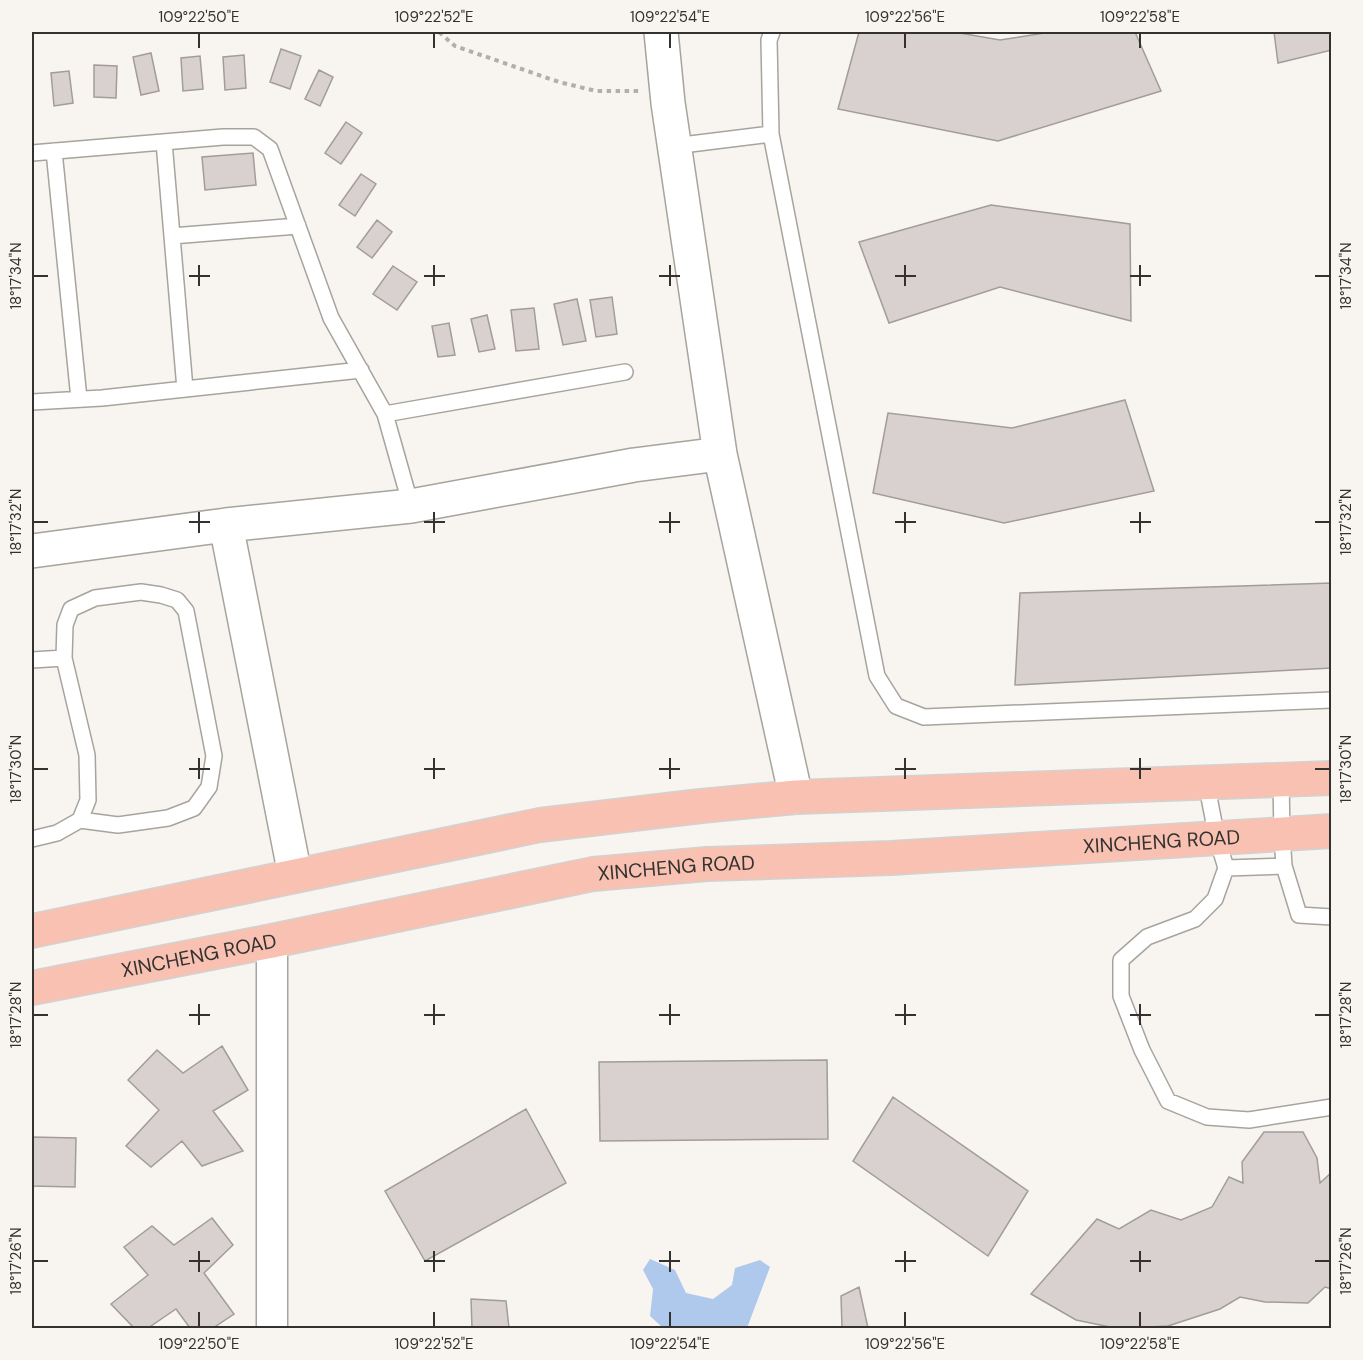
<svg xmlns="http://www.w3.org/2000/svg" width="1363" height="1360" font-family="'DM Sans',sans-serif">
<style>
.water{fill:#afc9ed}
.building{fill:#d8d1d0;stroke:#a29c9a;stroke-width:1.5}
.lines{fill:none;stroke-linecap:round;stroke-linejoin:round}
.service-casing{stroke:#a7a49e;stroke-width:18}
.minor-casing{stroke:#a7a49e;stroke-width:33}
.tertiary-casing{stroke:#a7a49e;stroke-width:36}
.primary-casing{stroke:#d2d2d1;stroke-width:36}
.path{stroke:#b2afab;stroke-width:4;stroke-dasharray:4.5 4.5;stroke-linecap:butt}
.service{stroke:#fff;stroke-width:15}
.minor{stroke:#fff;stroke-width:30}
.tertiary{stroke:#fff;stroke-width:33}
.primary{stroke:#f8c1b2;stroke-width:33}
.ticks{fill:none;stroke:#333230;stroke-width:2}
.labels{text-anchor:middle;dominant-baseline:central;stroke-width:4.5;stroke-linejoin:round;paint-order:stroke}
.street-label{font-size:20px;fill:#333230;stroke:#f8f5f0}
.neatline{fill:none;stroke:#333230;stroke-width:2}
.ticks-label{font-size:15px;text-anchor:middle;fill:#333230}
</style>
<rect width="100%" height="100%" fill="#f8f5f0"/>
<path class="water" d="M650,1259l25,11 11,23 27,6 19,-14 3,-17 25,-8 10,7 -23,61h-84l-13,-12 3,-27 -10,-19z"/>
<path class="building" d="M859,32h95l46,8 51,-8h84l26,59 -163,50 -160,-32z
M1274,32h58v18l-54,13z
M281,49l20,7 -11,33 -20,-7z
M151,53l8,38 -18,4 -8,-38z
M244,55l2,33 -21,2 -2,-33z
M200,56l3,33 -20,2 -2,-33z
M94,65l23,1 -1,32 -22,-1z
M319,70l14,7 -13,29 -15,-7z
M69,71l4,32 -19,3 -3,-33z
M346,122l16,11 -21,31 -16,-11z
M253,153l3,32 -51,5 -3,-33z
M361,174l15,10 -21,32 -16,-11z
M991,205l139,19 1,97 -131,-34 -111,36 -30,-81z
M377,220l15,12 -20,26 -15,-11z
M393,266l24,16 -20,28 -24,-16z
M612,297l5,37 -21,3 -6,-37z
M577,299l9,42 -23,4 -9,-41z
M534,308l5,41 -23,2 -5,-41z
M487,315l8,34 -16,3 -8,-33z
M449,323l6,32 -17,2 -6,-31z
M1125,400l29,91 -150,32 -131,-30 15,-80 124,15z
M1332,583v85l-317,17 5,-92z
M222,1046l26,44 -35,21 30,40 -41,15 -20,-25 -31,26 -25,-21 33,-36 -31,-30 29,-30 26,23z
M827,1060l1,79 -228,2 -1,-79z
M893,1097l135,94 -40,65 -135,-95z
M526,1109l40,74 -141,78 -40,-70z
M1264,1132h39l14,26 3,25 12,-11v117l-7,-2 -17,16 -43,-1 -25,-5 -20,12 -52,17 -37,2h-16l-39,-8 -45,-26 66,-75 22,10 32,-19 30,10 31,-13 17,-30 14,6 -1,-21z
M32,1137l44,1 -1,49 -43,-1z
M212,1218l21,27 -29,28 30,41 -21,14h-23l-14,-19 -28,19h-14l-23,-24 37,-29 -24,-28 28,-21 22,19z
M859,1287l9,41h-26l-1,-32z
M471,1299l35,2 3,27h-37z"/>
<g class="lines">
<g class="service-casing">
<path id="service" d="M772,32l-3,8 2,94 106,542 19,30 28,11 408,-17
M164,142l21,247
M674,146l97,-12
M54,151l25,248
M32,153l191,-16h31l16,12 61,169 54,96 26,92
M172,236l126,-10
M32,402l70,-4 259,-28
M385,414l240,-42
M32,660l32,-2
M1281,780l1,55 2,31 15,49 33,2
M1206,782l11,56 9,30 -11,31 -20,20 -48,18 -26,23v36l21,54 26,51 39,16 42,3 83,-13
M32,839l25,-6 23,-13 38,5 50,-7 26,-10 15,-21 5,-31 -28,-145 -9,-11 -16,-5 -20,-3 -46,6 -24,11 -6,16 -1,33 23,97 1,45 -8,20
M1226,868l58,-2"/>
</g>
<g class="minor-casing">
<path id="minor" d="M272,1328v-387"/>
</g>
<g class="tertiary-casing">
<path id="tertiary" d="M661,32l7,71 52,351 76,343
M226,525l69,350
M32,551l194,-26 185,-19 223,-41 86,-11"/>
</g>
<g class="primary-casing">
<g id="primary">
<path d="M32,931l508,-106 161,-19 95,-9 536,-19"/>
<path id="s1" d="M32,988l240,-47 321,-67 114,-10 184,-6 441,-27"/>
</g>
</g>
<path class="path" d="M439,32l16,14 104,36 37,9h43"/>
<use href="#service" class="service"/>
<use href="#minor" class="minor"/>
<use href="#tertiary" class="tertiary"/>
<use href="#primary" class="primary"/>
</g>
<path class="ticks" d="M199,33v15M434,33v15M670,33v15M905,33v15M1140,33v15M199,265v21M434,265v21M670,265v21M905,265v21M1140,265v21M33,276h15M189,276h21M424,276h21M659,276h21M895,276h21M1130,276h21M1315,276h15M199,512v21M434,512v21M670,512v21M905,512v21M1140,512v21M33,522h15M189,522h21M424,522h21M659,522h21M895,522h21M1130,522h21M1315,522h15M199,758v21M434,758v21M670,758v21M905,758v21M1140,758v21M33,769h15M189,769h21M424,769h21M659,769h21M895,769h21M1130,769h21M1315,769h15M199,1004v21M434,1004v21M670,1004v21M905,1004v21M1140,1004v21M33,1015h15M189,1015h21M424,1015h21M659,1015h21M895,1015h21M1130,1015h21M1315,1015h15M199,1251v21M434,1251v21M670,1251v21M905,1251v21M1140,1251v21M33,1261h15M189,1261h21M424,1261h21M659,1261h21M895,1261h21M1130,1261h21M1315,1261h15M199,1312v15M434,1312v15M670,1312v15M905,1312v15M1140,1312v15"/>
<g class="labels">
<g class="street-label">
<text stroke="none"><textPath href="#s1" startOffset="1142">XINCHENG ROAD</textPath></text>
<text stroke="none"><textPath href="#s1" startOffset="656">XINCHENG ROAD</textPath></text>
<text stroke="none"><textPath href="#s1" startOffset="170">XINCHENG ROAD</textPath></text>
</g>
</g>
<rect width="1363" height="1360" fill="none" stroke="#f8f5f0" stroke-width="66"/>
<rect x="33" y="33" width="1297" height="1294" class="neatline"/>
<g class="ticks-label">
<text x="199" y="22">109°22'50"E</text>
<text x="434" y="22">109°22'52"E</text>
<text x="670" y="22">109°22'54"E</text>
<text x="905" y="22">109°22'56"E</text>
<text x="1140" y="22">109°22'58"E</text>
<text transform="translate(16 276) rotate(-90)" y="5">18°17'34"N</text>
<text transform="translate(1346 276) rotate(-90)" y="5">18°17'34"N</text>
<text transform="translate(16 522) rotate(-90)" y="5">18°17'32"N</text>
<text transform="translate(1346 522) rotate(-90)" y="5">18°17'32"N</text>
<text transform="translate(16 769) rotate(-90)" y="5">18°17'30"N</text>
<text transform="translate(1346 769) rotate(-90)" y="5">18°17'30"N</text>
<text transform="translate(16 1015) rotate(-90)" y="5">18°17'28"N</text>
<text transform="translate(1346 1015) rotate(-90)" y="5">18°17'28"N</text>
<text transform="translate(16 1261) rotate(-90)" y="5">18°17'26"N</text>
<text transform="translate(1346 1261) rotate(-90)" y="5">18°17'26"N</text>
<text x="199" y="1349">109°22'50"E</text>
<text x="434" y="1349">109°22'52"E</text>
<text x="670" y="1349">109°22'54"E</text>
<text x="905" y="1349">109°22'56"E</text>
<text x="1140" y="1349">109°22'58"E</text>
</g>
</svg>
